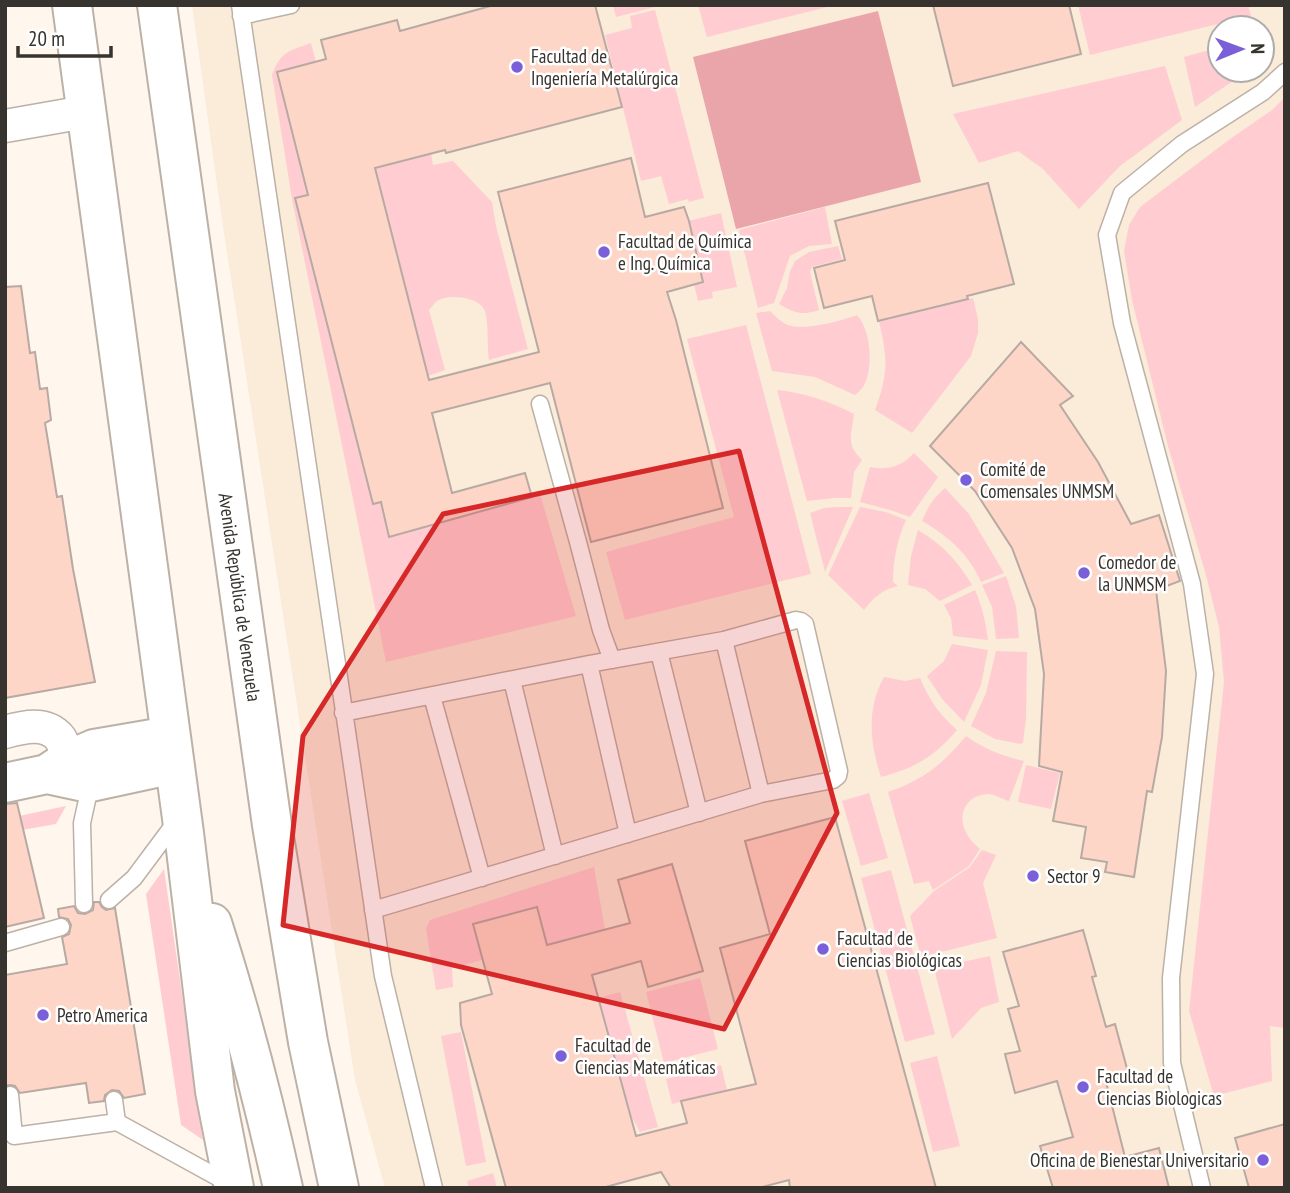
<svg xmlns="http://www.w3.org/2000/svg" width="1290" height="1193" font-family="'PT Sans Narrow',sans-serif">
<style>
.built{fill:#fbebd9;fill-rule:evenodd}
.green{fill:#ffcdd1}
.forest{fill:#eaa5ab}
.building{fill:#fed6c7;stroke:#b8a9a3;stroke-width:2}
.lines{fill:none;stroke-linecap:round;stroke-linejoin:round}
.lane-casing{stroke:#bcb1a6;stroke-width:19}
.street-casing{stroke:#bcb1a6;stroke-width:35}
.secondary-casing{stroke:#bcb1a6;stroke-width:42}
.primary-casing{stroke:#bcb1a6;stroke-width:42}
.lane{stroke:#fff;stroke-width:16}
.street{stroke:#fff;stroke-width:32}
.secondary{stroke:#fff;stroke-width:38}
.primary{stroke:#fff;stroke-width:38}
.marked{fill:#d62828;fill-opacity:0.2;stroke:#d62828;stroke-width:5;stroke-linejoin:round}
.poi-dot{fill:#7a5fd9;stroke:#fff;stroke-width:2.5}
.labels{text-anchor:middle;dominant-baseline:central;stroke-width:5;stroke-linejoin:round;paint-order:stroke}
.poi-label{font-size:19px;fill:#37332e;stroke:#fff;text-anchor:start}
.street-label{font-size:19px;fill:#37332e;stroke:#fff}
</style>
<rect width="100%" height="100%" fill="#fff6ed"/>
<path class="built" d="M192,5h1093v1183h-900l-30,-108 -133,-860zM1220,28h42v42h-42z"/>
<path class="green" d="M613,5h49l-46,12z
M698,5h137l-128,32z
M1078,5h170l3,11 -161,39z
M655,10l49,188 -15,4 -1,-3 -19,5 -8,-28 -20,5 -36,-146 27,-7 -2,-12z
M311,43l5,19 -39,11 31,122 -12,3 77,306 8,-2 9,34 150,-42 36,122 -190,46 -94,-463 -20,-124c9,-24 17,-24 39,-32z
M1220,47v23h29l-54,37 -11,-50z
M1165,66l17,54 -62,46 -41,43 -36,-40 -25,-18 -39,12 -26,-49z
M1285,97v931l-15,-2 2,55 -58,15 -25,-85 35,-329 -5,-55 -13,-52 -38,-129 -36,-146 -8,-49 5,-26 11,-18 90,-68 42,-29z
M431,153l2,12 20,-4 39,41 4,24 32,123 -39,11c-2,-12 0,-42 -5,-51 -8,-13 -36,-15 -47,-8 -3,2 -5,6 -8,9l16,60 -17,6 -53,-208z
M825,207l7,37 -23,2 -19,10 -16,47 -16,5 -19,-78z
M721,213l16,74 -25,5 1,6 -15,3 -4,-17 9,-2 -15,-61z
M838,246l4,13 -30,8 -2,5 9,38c-18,6 -24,3 -40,-6l8,-16 3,-17 5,-10 14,-9z
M973,298l5,21v14l-7,23 -59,77 -37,-23c13,-35 13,-52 4,-88z
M770,311c5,5 12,12 18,14 15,6 54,-4 69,-10 14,15 17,54 6,72 -2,3 -5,5 -8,8l-40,-18 -43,-6 -16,-58z
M746,325l65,249 -186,46 -19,-68 128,-35 -47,-178z
M777,390c28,3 52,11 77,24 -2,19 -9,30 8,46l-8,12 -3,26h-16l-28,3z
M914,453l24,24 -28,40 -20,-7 -30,-8 10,-35c18,4 32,-1 44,-14z
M945,488l24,26 35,59 -23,9c-12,-28 -33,-46 -59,-61 6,-14 11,-23 23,-33z
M835,507h18l-28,65 -15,-59 14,-5z
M860,507l26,5 20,8c-9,20 -13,41 -13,62l5,4c-15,3 -25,12 -34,24l-36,-35z
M918,530c24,14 40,31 54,55l-32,16 -15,-12 -17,-4 3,-29z
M1006,576l10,30 3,32 -23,1 -4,-32 -10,-22z
M975,590c7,16 11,33 13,50l-35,-4 -2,-18 -7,-13z
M952,644l36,6 -7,35 -17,37 -22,-23 -15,-23 17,-15z
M996,651l31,1 -1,67 -3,24 -3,1 -25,-5 -24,-13 15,-33z
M884,677l21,4 15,-3c10,23 19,36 37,52 -23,27 -42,38 -76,47 -11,-33 -15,-68 3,-100z
M966,736c20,14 34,19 58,25l-15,40c-7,-2 -14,-7 -22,-7 -6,1 -11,2 -16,6 -17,15 -6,38 9,49l-11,17 -36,24 -4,-9 -15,3 -26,-92c35,-12 54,-27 78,-56z
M1026,765l34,8 -9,36 -33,-7z
M869,793l19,65 -27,8 -19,-65z
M66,806l-10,18 -51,9v-14z
M982,850l14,5 -13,28 14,55 -76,19 -11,-41 24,-25 36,-24z
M594,867l11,62 -57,17 -11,-39 -64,17 9,36 -30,8 1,19 -17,3 -10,-61 4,-9z
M164,869l39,271 -22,-15 -35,-231z
M891,870l44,164 -30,8 -44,-164z
M990,956l9,46 -18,6 -29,31 -18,-71z
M700,978l18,71 -54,14 -18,-71z
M620,992l38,135 -18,5 -10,-18 -32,-116z
M461,1032l25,130 -20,4 -25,-130z
M937,1056l23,90 -27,6 -23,-89z
M721,1065l6,25 -55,14 -6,-25z
M493,1173l4,15h-28l-2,-7z"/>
<path class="forest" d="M878,11l43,171 -185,47 -43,-172z"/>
<path class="building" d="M494,5h101l27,102 -176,46 -1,-3 -70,18 54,212 110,-28 -41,-160 133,-34 14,59 39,-10 5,14 14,61 -36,10 9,28 47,188 -132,34 -41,-159 -118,30 20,80 73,-20 7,24 -143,40 -8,-35 -8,2 -78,-306 13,-3 -31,-123 49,-13 -5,-19 76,-20 3,11z
M933,5h136l12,49 -128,32z
M988,183l26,101 -47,12 1,3 -90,22 -6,-25 -48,12 -10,-40 31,-8 -10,-39z
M21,286l9,67 5,-1 5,37 7,-1 4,32 -6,3 3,18 9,56 5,-1 11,73 22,113 -90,16v-411z
M1021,342l52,54 -13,9 38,57 33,62 28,-9 21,66 -24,9 10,81 -4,66 -10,55 -5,-1 -13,86 -29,-5 2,-10 -26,-4 5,-31 -33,-6 9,-49 -23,-6 5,-92 -9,-65 -23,-61 -37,-57 -45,-45z
M17,803l27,115 -39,9v-123z
M835,817l101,371h-146l-1,-8 -31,8h-87l-10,-16 -59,16h-96l-45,-163 -1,-22 32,-9 -19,-70 64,-17 10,38 83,-22 -12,-43 54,-16 31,107 -55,16 -7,-26 -49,14 44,161 51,-13 -6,-22 75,-17 -36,-136 50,-14 -25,-93z
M94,902h5l3,5 4,3 9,-2 30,186 -21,4 -5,-7 -7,-1 -7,5 -1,6 -15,2 -3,-20 -66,10 -5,-7 -5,-1 -5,1v-111l62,-11 -5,-27 7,-3 2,-9 -3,-6 -9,-2 -1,-8 16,-3 4,7 7,1 8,-4z
M1083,930l13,46 -4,1 14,50 9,-3 14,52 -23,6 19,75 34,-9 10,40h-116l-13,-42 33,-9 -16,-56 -42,12 -10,-39 15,-3 -12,-42 11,-3 -16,-54z
M1285,1124v64h-36l-14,-50z"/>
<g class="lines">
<g class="lane-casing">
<path id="lane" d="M240,5l143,971 51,212
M241,16l50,-11
M540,404l38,138 23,88 11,30
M724,640l37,154
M659,652l40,161
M589,664l39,170
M512,680l43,176
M432,696l50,182
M343,713l246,-49 135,-24 72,-20 5,1 4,3 34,147 -1,5 -5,4 -72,14 -388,116
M109,900l25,-22 44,-59
M84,904l-2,-81 9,-41
M5,943l56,-16
M10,1095l4,41 103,-14 111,61
M114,1100l3,22
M1202,1188l-30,-125 -1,-85 34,-304 -13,-90 -70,-261 -15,-88 15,-42 60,-49 81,-52 22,-20"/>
</g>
<g class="street-casing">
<path id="street" d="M5,126l80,-14
M5,732c18,-5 41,-11 55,6 4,6 6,15 8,22"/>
</g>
<g class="secondary-casing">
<path id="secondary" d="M47,774l37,8h7l83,-18
M5,783l42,-9 21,-14 26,-11 76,-13"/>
</g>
<g class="primary-casing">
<g id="primary">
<path d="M72,5l112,828 31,258 19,97"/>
<path id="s1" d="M157,5l115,820 36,217 31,146"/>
<path d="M212,923c28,87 51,175 71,265"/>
</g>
</g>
<use href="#lane" class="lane"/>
<use href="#street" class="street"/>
<use href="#secondary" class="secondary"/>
<use href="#primary" class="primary"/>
</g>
<path class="marked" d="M739,451l98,362 -113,216 -441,-104 20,-189 140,-222z"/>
<g class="poi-dot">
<circle cx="517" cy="67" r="7"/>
<circle cx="604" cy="252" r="7"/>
<circle cx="966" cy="480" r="7"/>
<circle cx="1084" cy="573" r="7"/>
<circle cx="1033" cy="876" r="7"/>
<circle cx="823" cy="949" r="7"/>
<circle cx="43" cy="1015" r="7"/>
<circle cx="561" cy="1056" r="7"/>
<circle cx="1083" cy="1087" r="7"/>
<circle cx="1263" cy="1160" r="7"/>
</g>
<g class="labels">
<g class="poi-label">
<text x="531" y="56">Facultad de<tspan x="531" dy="22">Ingeniería Metalúrgica</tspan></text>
<text x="618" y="241">Facultad de Química<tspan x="618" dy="22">e Ing. Química</tspan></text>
<text x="980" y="469">Comité de<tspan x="980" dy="22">Comensales UNMSM</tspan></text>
<text x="1098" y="562">Comedor de<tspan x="1098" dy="22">la UNMSM</tspan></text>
<text x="1047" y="876">Sector 9</text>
<text x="837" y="938">Facultad de<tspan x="837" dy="22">Ciencias Biológicas</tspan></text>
<text x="57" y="1015">Petro America</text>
<text x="575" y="1045">Facultad de<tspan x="575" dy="22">Ciencias Matemáticas</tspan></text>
<text x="1097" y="1076">Facultad de<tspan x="1097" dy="22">Ciencias Biologicas</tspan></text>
<text x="1249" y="1160" text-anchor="end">Oficina de Bienestar Universitario</text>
</g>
<g class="street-label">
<text stroke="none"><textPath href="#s1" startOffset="598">Avenida República de Venezuela</textPath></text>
</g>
</g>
<rect width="1290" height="1193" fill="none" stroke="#37332e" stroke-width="14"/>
<g transform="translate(1241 49) rotate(89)"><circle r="33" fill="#ffffff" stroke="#afadab" stroke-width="2"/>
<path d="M0-5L12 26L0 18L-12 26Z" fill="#7a5fd9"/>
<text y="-10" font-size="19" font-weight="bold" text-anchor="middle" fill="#37332e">N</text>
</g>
<path d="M18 46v10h93v-10" fill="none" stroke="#37332e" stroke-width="3.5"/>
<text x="28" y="46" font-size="21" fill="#37332e" stroke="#ffffff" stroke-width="5" paint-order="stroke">20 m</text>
</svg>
